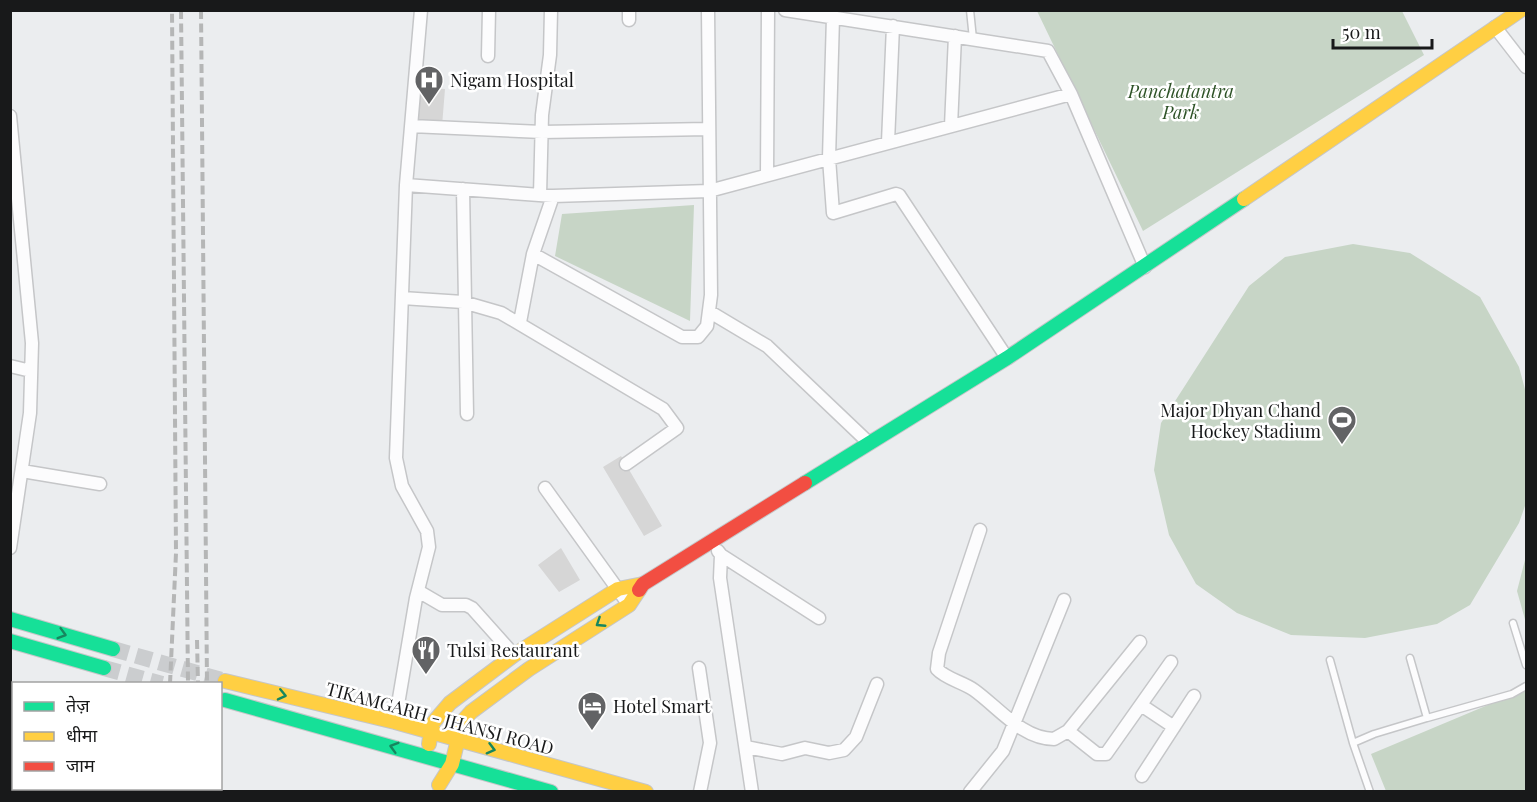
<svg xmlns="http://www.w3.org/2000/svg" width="1537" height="802" font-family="'Playfair Display','Noto Sans Devanagari',serif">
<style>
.green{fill:#c7d5c6}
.building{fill:#d6d6d6}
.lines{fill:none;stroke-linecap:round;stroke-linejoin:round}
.secondary-tunnel{stroke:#cbcdcf;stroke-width:16;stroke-dasharray:16 8;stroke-linecap:butt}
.lane-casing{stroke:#c5c6c8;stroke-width:9}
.street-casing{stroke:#c5c6c8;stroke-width:15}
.fast-casing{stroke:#c5c6c8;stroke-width:16}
.slow-casing{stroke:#c5c6c8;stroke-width:16}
.jam-casing{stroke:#c5c6c8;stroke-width:16}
.lane{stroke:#fcfcfd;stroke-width:6}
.street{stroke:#fcfcfd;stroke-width:12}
.fast{stroke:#16e098;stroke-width:14}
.slow{stroke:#ffcf43;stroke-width:14}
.jam{stroke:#f24e42;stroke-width:14}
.rail{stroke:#b5b6b6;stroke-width:4;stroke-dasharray:9 4.5;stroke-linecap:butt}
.oneway{stroke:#17865f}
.labels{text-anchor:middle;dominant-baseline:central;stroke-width:5;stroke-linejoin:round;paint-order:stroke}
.poi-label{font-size:18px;fill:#18191a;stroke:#fff;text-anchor:start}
.park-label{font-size:18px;font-style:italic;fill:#2d5226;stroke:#fff}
.street-label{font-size:18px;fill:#18191a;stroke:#fff}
</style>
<rect width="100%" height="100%" fill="#ebedef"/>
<path class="green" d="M1037,11h365l22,44 -281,176z
M694,205l-4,116 -135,-65 7,-42z
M1353,244l57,9 70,44 39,70 7,26v110l-7,20 -49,82 -33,19 -72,14 -74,-3 -54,-22 -41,-29 -27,-49 -15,-65 7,-47 88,-137 36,-29z
M1526,556v67l-9,-32z
M1526,689v102h-140l-15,-37z"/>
<path class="building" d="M420,87l25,2 -3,37 -25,-2z
M621,456l41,70 -18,10 -41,-69z
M561,548l19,32 -21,12 -21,-27z"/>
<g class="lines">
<path class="secondary-tunnel" d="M113,649l112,32
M104,668l58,16"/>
<g class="lane-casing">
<path id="lane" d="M970,10l3,29
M1513,623l13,42
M1330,660l23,83
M1427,718l85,-24 14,-8
M1370,792l-17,-49 21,-9 53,-16 -17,-60"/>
</g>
<g class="street-casing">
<path id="street" d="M421,10l-15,175 147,11 156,-5 362,-97 74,173
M629,10v10
M785,10l263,41 23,43
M833,17l-4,141 4,55 63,-19 3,1 108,163
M1495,27l31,40
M488,56l1,-46
M10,116l22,227 -2,70 -20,135
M411,126l131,6 166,-3
M951,126l4,-90
M888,142l5,-116
M767,175l1,-165
M463,189l4,225
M540,195l2,-80 8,-60 1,-45
M553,196l-20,58 149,83h16l9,-11 4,-31 -3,-285
M402,298l61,4 38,11 162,96 14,19 -51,36
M710,312l57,34 102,97
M520,322l13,-68
M10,366l21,5
M22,471l78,13
M545,488l84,117
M980,530l-41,123 -2,16c9,10 26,13 37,21 24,17 48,49 80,49l14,-8 72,-89
M718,551l3,4 98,63
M721,555l-1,23 32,214
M418,591l24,14h24l6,3 42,47
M699,668l11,75 -10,49
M1141,705l33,22
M395,722l21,-124 13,-51 -2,-16 -25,-45 -6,-28 10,-273
M1068,731l29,23h9l65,-92
M746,747l36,7 23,-6 24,5 15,-3 12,-13 21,-53
M1142,776l52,-80
M970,792l33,-41 61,-151"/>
</g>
<g class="fast-casing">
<path id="fast" d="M805,483l202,-125 237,-159
M10,619l103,30
M10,641l94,27
M225,700l326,92"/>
</g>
<g class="slow-casing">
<path id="slow" d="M1244,199l277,-189
M225,681l170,41 251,70
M429,744l3,-20 18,-21 64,-48 104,-66 25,-5
M439,785l13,-21 10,-42 9,-10 58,-43 100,-64 10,-15"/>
</g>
<g class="jam-casing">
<path id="jam" d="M639,590l4,-6 162,-101"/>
</g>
<use href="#lane" class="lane"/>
<use href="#street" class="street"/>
<use href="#fast" class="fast"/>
<use href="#slow" class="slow"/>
<use href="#jam" class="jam"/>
<path class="rail" d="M181,10l7,674
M201,10l6,674
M197,640l1,44
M170,684l6,-131 -4,-543
M166,788v4
M190,788v4
M200,788v4
M210,792v-4"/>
</g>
<defs><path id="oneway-chevron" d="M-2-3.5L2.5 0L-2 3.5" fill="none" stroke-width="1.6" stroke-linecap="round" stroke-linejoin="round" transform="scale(1.5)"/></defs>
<g class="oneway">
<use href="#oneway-chevron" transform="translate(600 623) rotate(147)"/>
<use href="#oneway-chevron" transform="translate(62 634) rotate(16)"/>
<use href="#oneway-chevron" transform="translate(282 695) rotate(13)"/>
<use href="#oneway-chevron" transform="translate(394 747) rotate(-164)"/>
<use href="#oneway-chevron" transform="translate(491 749) rotate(15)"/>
</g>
<defs>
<g id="hospital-pin" transform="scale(1.5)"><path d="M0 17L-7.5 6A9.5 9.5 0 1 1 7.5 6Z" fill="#626365" stroke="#fff"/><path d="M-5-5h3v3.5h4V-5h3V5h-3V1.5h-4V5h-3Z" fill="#fff"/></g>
<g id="stadium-pin" transform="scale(1.5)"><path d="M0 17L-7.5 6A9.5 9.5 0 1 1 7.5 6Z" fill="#626365" stroke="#fff"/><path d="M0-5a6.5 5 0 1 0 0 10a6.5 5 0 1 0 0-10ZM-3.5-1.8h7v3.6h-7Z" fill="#fff"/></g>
<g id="restaurant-pin" transform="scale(1.5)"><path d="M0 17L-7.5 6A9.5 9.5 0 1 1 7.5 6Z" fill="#626365" stroke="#fff"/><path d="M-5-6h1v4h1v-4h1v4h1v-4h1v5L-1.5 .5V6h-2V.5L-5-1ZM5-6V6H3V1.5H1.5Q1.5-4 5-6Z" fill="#fff"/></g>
<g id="hotel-pin" transform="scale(1.5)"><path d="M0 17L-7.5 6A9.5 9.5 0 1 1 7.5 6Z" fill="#626365" stroke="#fff"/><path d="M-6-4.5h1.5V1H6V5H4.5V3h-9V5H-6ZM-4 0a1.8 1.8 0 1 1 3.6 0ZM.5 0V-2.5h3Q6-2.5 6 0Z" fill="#fff"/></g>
</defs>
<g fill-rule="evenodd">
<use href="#hospital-pin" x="429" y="80"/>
<use href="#stadium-pin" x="1342" y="420"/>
<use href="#restaurant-pin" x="426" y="650"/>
<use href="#hotel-pin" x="592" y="706"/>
</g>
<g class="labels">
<g class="poi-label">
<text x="450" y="80">Nigam Hospital</text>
<text x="1321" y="410" text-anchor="end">Major Dhyan Chand<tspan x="1321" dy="21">Hockey Stadium</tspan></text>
<text x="447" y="650">Tulsi Restaurant</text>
<text x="613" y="706">Hotel Smart</text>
</g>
<g class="park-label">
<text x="1181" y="91">Panchatantra<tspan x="1181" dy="21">Park</tspan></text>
</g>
<g class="street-label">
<text transform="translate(440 718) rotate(15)">TIKAMGARH - JHANSI ROAD</text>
</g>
</g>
<rect width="1537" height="802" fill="none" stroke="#18191a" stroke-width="24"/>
<rect x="12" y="682" width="210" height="108" fill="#ffffff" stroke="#a3a3a3" stroke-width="1.5"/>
<rect x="24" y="702" width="30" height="9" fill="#16e098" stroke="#a3a3a3" stroke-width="1.5"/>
<text x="66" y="712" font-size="18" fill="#18191a">तेज़</text>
<rect x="24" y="732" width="30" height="9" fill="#ffcf43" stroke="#a3a3a3" stroke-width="1.5"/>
<text x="66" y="742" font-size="18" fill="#18191a">धीमा</text>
<rect x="24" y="762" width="30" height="9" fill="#f24e42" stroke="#a3a3a3" stroke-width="1.5"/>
<text x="66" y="772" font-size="18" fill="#18191a">जाम</text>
<path d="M1333 39v9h99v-9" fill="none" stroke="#18191a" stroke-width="3"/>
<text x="1342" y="39" font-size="18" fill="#18191a" stroke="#ffffff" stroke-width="4.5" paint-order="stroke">50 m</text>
</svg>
